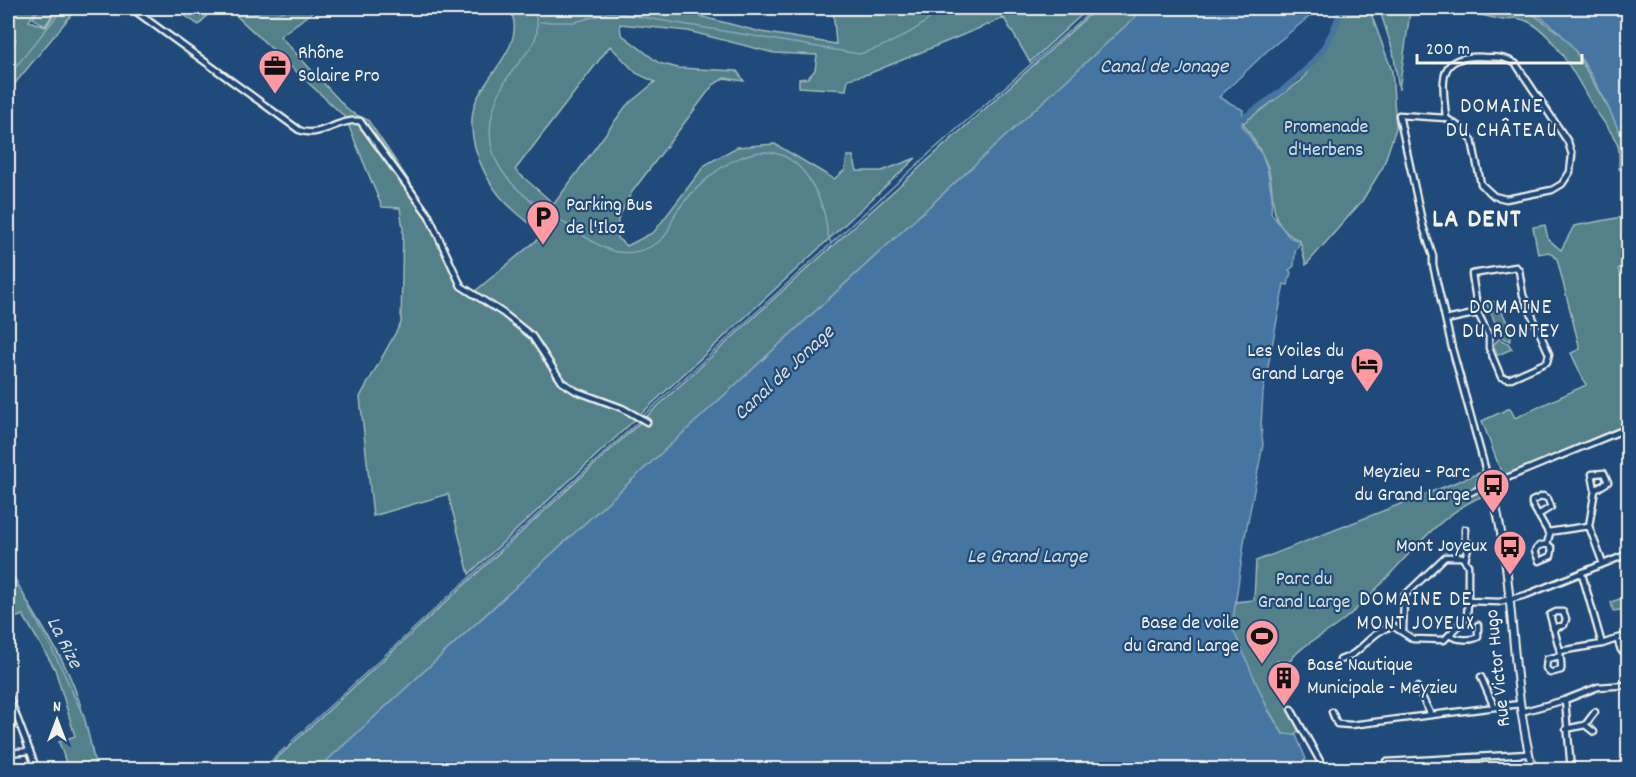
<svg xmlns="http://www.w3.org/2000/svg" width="1636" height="777" font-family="Dekko,sans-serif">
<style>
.green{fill:#528089;stroke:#a3b8b8;stroke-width:1.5;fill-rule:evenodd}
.water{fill:#4474a0;stroke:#8aa6bd;stroke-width:1.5}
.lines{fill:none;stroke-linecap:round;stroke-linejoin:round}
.stream{stroke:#8aa6bd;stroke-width:1.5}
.canal{stroke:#4474a0;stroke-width:6}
.pedestrian-casing{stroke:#f4f1e8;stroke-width:8}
.minor-casing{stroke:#f4f1e8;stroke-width:9}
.tertiary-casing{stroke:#f4f1e8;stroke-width:10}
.pedestrian{stroke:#1f4a7a;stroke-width:4}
.minor{stroke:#1f4a7a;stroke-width:4.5}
.tertiary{stroke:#1f4a7a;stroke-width:6}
.labels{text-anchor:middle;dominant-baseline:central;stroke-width:4.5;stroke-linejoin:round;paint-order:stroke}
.poi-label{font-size:20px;fill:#f4f1e8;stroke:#1f4a7a;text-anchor:end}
.park-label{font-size:20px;fill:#dce0da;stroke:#1f4a7a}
.street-label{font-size:20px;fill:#f4f1e8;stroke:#1f4a7a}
.water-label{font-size:21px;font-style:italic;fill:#dadedd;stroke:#1f4a7a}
.neighbourhood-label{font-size:21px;letter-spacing:1.5px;fill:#f4f1e8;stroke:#1f4a7a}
.district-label{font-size:26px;font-weight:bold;letter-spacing:1.5px;fill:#f4f1e8;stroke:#1f4a7a}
</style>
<rect width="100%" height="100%" fill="#1f4a7a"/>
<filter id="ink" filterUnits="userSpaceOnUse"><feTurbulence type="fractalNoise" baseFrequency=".0167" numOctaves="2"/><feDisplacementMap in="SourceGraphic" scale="12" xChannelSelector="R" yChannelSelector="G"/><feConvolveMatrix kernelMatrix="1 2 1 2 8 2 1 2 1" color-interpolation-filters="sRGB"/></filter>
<g filter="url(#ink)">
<path class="green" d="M8,8h29l-8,13 17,6 12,-19h19l-69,84v-38l8,-14 -8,-3z
M40,8h17l-12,18 -12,-8z
M180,8h33l-14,17 -21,-14z
M228,8h90l-38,28 70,76 18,8 64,95 26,58 8,13 8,6 69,-57c-14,-13 -32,-25 -44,-40 -19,-24 -35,-64 -23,-94 12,-29 53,-59 33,-93h159l93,24 75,12 -3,-36h256l-59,54 -26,-44 -136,56 -20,5 -2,11 -47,-3v-8l9,-1 7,-8 2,-15 -43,-2 -86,-22 -68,-7 1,10 38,29 19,5 59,3 7,10 -20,-3 -11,7 -81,107 -14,27 -1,19 10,8 27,-14 51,-67 32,-18 38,-3 59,35 11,-9 2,-14h6l4,15h25l34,-13 -447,416 -21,-80 -75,22 -13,-119 41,-74 2,-94 -3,-21 -18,-1 -37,-90zM610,46l26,27 19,9 -29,24 -72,98 -39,-34z
M1097,8h48l-827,761 -54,1 514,-475z
M1343,8h26l23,63 4,57 -13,39 -21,34 -56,64 -6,-24c-35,-16 -23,-43 -32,-73 -5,-16 -16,-31 -25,-45l59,-43 27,-40z
M1379,8h46l-15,4 -11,78 -6,-39z
M1450,8h74l45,32 40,69 19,41v23l-9,-4c0,-7 1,-16 -1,-23 -5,-15 -20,-30 -27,-43 -16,-27 -48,-97 -88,-83z
M1628,216v48l-10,5 10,23v133l-125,52 -21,-56 28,-13 5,10 71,-33 -15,-32 9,-4 -23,-90 -8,-7 -11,2 -5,-27 12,-2 3,14 13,11 13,-24z
M1497,301l15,32 -2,8 -8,-4 -16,-34z
M1499,339l9,4 4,6 -14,6 -5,-10z
M1479,473l-3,12 9,10c-58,23 -95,89 -144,127 -17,14 -38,21 -51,39h-13l7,36 17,31 -9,9 -9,-3 -15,-25 -30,-65 -6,-17 3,-25 19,-2 2,-39z
M8,565c16,34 37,64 55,97 17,32 26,72 33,107h-28l-9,-27 16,-6 -20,-67 -32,-54 -14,5 -1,-3z
M1628,596v13l-15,2 -2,-9z"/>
<path class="water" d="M1145,8h175l-52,42 -49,47 24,13 -1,15 20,30 5,13 5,29 -1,16 18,24 11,5 -5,10 -1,14 -5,4 2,2 -3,13 -4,-1 -21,108 -2,34 2,19 -18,91 -13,91 36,83 15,24 13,1 10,24 -10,10h-978z
M1524,8h104v142c-24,-51 -49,-118 -104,-142z"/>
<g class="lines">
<path class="stream" d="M239,8c16,6 35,11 51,0
M532,8c18,35 -14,48 -29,77 -34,67 3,102 58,136 14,8 27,19 42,26 18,10 44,6 59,-8 8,-6 9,-20 15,-28 30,-40 92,-91 132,-32 6,10 12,23 15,34 3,10 2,21 7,30
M540,22h35l36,-10 248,42c33,-9 59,-24 84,-46
M8,76l49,-60 4,-8
M642,417l290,-266 163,-143
M8,566l52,99 25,55 11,50
M292,741l347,-320
M261,770l24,-22"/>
<path class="canal" d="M1243,118c44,-31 83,-54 98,-110"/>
<g class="pedestrian-casing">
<path id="pedestrian" d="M1470,493l6,-3"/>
</g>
<g class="minor-casing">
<path id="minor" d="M131,8l168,122c20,9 40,-12 61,-9l69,95 32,70 42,27 29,23 30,46 14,9 46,17 25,14
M1446,118c-3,-37 -11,-64 38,-61 11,0 22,0 32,7l52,78 4,13 -2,17 -8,12 -10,6 -46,9 -12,-3 -13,-12 -9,-44 -11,-12 -15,-10 -47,-3 24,111 10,30v9l19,83 35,127
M1446,320l32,-7 -6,-39 44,-7 3,3 4,25 26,59 -2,8 -38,17 -8,-2 -12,-29v-12l-11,-23
M1497,482l131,-54
M1595,490l-3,-16 12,-1 4,9 -13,8 -6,36 14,38
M1538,515l13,-8 -3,-8 -5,-3 -11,5v3l16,28 41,-6
M1547,544l5,4 -1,8 -12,5 -4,-10 4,-5 8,-2 3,-11
M1465,560l4,-16 -4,-5v-10
M1553,628l11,-3 2,-6 -3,-7h-7l-6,3 10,36 42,-7 -20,-70
M1403,631l1,-35 41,-39h17l6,8v36
M1450,635c6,5 21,6 28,2v-12
M1617,638l4,12 7,1
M1602,644l26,-9
M1560,651c0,6 2,13 1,19l-11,3 -4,-5 1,-9 13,-3
M1340,660c21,-5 31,-30 53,-34l20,13 31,1 23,-23 1,-16 31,1 27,-7 102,-41
M1481,677l13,30
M1417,687l14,28
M8,694l29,76
M1291,709l34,61
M1332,712l5,12 14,1 169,-21
M1521,712l44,-12
M1585,725l9,7
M1566,729l19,-4 10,-13
M8,753l22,-2
M1386,762l142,-8
M1571,770l-6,-70 33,-13 30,-2"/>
</g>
<g class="tertiary-casing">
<path id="tertiary" d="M1481 483a8 8 0 1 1 16 0a8 8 0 1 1-16 0Z
M1492,490c24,92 17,188 41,280"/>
</g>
<use href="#pedestrian" class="pedestrian"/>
<use href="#minor" class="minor"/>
<use href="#tertiary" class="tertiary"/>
</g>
</g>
<defs>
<g id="office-pin" transform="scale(1.725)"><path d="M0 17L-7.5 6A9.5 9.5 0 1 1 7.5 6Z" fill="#ff9aa2" stroke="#1f4a7a"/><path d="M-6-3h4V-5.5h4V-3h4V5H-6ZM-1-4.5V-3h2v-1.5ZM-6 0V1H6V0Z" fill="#111"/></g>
<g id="parking-pin" transform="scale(1.725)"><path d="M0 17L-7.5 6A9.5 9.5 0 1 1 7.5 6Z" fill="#ff9aa2" stroke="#1f4a7a"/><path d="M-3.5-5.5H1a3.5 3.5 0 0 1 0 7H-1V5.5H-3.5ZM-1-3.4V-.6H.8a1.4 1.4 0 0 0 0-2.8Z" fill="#111"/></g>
<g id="hotel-pin" transform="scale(1.725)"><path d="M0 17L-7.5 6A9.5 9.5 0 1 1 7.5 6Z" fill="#ff9aa2" stroke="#1f4a7a"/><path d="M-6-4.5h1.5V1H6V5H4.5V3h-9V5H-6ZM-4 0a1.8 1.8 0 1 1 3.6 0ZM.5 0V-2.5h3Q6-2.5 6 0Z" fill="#111"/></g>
<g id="bus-pin" transform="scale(1.725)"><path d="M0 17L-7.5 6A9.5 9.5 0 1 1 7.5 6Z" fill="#ff9aa2" stroke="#1f4a7a"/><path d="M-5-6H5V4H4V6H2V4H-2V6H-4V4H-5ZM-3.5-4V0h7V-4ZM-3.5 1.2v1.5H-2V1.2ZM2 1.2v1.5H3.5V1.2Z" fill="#111"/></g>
<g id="stadium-pin" transform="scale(1.725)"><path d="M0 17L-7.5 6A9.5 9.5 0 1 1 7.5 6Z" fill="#ff9aa2" stroke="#1f4a7a"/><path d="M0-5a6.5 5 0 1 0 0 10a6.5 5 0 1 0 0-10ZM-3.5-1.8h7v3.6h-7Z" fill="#111"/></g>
<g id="building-pin" transform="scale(1.725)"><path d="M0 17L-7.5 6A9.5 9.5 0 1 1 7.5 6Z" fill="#ff9aa2" stroke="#1f4a7a"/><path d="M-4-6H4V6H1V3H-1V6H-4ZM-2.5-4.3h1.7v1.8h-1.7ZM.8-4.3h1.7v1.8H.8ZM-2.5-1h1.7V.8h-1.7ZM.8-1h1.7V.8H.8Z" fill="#111"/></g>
</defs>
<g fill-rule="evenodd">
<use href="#office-pin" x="275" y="66"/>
<use href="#parking-pin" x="543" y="217"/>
<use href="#hotel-pin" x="1367" y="364"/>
<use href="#bus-pin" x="1493" y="485"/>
<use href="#bus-pin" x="1510" y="547"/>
<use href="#stadium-pin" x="1262" y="636"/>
<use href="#building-pin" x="1284" y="678"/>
</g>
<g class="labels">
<g class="poi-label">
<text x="298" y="54" text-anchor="start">Rhône<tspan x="298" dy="23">Solaire Pro</tspan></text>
<text x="566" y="206" text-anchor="start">Parking Bus<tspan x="566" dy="23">de l'Iloz</tspan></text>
<text x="1344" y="352">Les Voiles du<tspan x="1344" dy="23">Grand Large</tspan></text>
<text x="1470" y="473">Meyzieu - Parc<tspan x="1470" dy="23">du Grand Large</tspan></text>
<text x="1487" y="547">Mont Joyeux</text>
<text x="1239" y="624">Base de voile<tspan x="1239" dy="23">du Grand Large</tspan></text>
<text x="1307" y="666" text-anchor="start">Base Nautique<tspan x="1307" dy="23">Municipale - Meyzieu</tspan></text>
</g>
<g class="park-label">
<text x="1326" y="128">Promenade<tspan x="1326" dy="23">d'Herbens</tspan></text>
<text x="1304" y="580">Parc du<tspan x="1304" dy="23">Grand Large</tspan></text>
</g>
<g class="street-label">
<text transform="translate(1499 668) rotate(-96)">Rue Victor Hugo</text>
</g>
<g class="water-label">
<text x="1164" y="68">Canal de Jonage</text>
<text transform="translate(785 374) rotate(-43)">Canal de Jonage</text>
<text x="1027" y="558">Le Grand Large</text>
<text transform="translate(63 643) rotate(63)">La Rize</text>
</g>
<g class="neighbourhood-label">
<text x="1502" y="108">DOMAINE<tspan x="1502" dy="24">DU CHÂTEAU</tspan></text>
<text x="1511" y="309">DOMAINE<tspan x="1511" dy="24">DU RONTEY</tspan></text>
<text x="1416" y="601">DOMAINE DE<tspan x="1416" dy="24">MONT JOYEUX</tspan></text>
</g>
<g class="district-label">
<text x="1477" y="220">LA DENT</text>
</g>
</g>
<rect width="1636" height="777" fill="none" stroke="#1f4a7a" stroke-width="30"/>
<rect x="15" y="15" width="1606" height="747" fill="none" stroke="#f4f1e8" stroke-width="2" filter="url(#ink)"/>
<g transform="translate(57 720)" stroke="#1f4a7a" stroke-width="4.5" paint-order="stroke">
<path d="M0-4.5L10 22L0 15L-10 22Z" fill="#f4f1e8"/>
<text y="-9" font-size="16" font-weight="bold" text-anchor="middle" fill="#f4f1e8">N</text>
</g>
<path d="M1417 54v9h165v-9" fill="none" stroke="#f4f1e8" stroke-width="3"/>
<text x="1426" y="54" font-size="18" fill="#f4f1e8" stroke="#1f4a7a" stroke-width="4.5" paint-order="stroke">200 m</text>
</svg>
